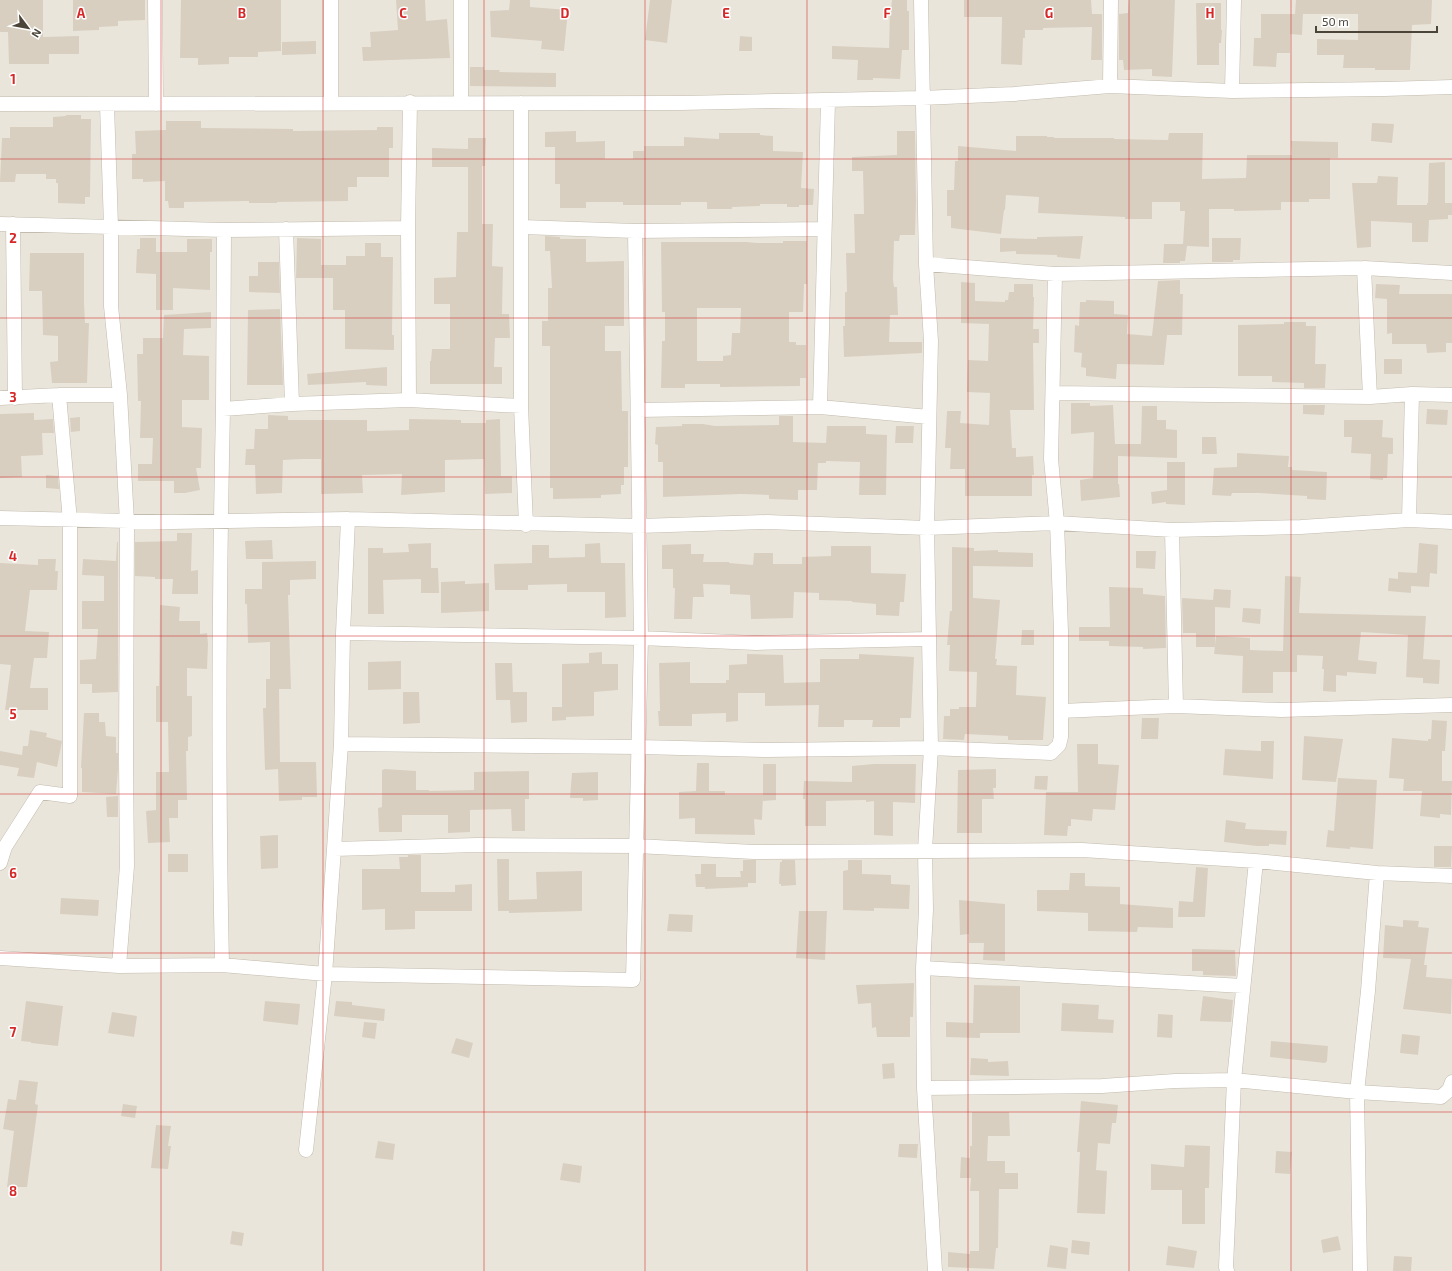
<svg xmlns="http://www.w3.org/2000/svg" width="1452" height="1271" font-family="'Exo 2',sans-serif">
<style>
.residential{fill:#eae5da}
.building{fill:#d8cfc1;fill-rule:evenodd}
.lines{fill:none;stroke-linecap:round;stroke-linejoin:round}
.street-casing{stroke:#c2bbae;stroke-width:15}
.street{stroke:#fff;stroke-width:14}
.grid{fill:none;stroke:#d62828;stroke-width:1;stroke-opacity:0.55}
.grid-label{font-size:13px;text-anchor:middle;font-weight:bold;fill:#d62828;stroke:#fff;stroke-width:3;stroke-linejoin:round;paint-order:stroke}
</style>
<rect width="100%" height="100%" fill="#f6f3ec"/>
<path class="residential" d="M0,0h1452v1271h-1452z"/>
<path class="building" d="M0,0h43v37l36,-1v18h-30v10h-40l-1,-32h-8z
M73,0h72v20l-27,1v5l-19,1v3l-26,1z
M181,0h100v51l-23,1v5h-29v7l-31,1v-7h-18z
M396,0h29l1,21 21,-2 3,39 -87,3 -1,-14h9l-1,-15 28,-2z
M510,0h20v7l38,3 -4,41 -23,-2 1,-8 -51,-4 -1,-26 19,-1z
M650,0h22l-5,43 -22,-3z
M892,0h15v11h2v39h-7l-2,29 -27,-1v2h-16l1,-20 -26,-1v-13l57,2 1,-38h1z
M964,0h127l1,14h10v46h-11l1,-33 -49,1v2h-18v8h-2l-1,27 -21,-1 1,-47h-38z
M1129,0h46l-3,77 -20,-1v-7l-28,1 -1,-10h-4v-46l9,-1z
M1296,0h136l-1,24 -19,1 -2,45h-35v-2h-32l1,-13h-27v-16l41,1v-26h-63z
M1196,3h25v27h1l-1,13h-2v22h-22z
M1261,14h42l-1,21 -12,-1v19h-13l-1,14 -23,-1 1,-28h7z
M740,36l12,1v14h-13z
M316,41v13l-34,1v-13z
M470,67h14v3h16l-1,2 57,1v14l-86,-1z
M66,115h15v4h10l-1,78h-5v7l-27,-1v-20h-2v-4h-10v-5h-30l-1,8h-15l2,-44h8v-11h43v-10l13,-1z
M166,121h35v7l92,1v2l84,-1v-3h16v21h-4v29h-32v10h-9v14l-71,1v1h-28v-2l-65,1v6h-15l-1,-7h-3v-20l-22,1v-3h-11v-25h4l-1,-23 31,-1z
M1372,123l22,1 -2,19 -21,-2z
M576,131v11l29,-1v18h28v-8h11v-5h40v-9l35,2v-6h41v2l13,1v15l30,1 -2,36 13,1 -1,16h-14v2h-12v-3h-27v2l-28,1v2h-25v-7h-26v3h-58v-3h-37v6h-26v-24h-5v-37h-10v-15z
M897,131h18l1,70 -1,34h-15l-1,6h-5l-1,39 1,7h3l1,28h-8l-1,27h33v11l-78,4 -1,-31h2v-34h2l-1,-39h9l-1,-39h10l-1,-43h-11v-14l45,-2z
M1169,133h34l-1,46 44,-1 1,-23h45l-1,-14 47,1v16h-8v41h-21v3h-28v8l-47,1v-2h-25v38l-22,-1 -2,15h-5v2h-17l1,-19h19l2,-33h-5v-9h-28v17h-27v-2l-87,-4 1,-16 -33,-2 -1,15h-1l-3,24 -50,-6v-12h-4v-26h7l1,-29h3v-15l58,5v-15h31v1h7v1h60v1l54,1z
M468,138h18l-1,28h-3v58h11l-1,42 11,1 -1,47h7l1,24h-15l-1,29h8v17h-72v-23h1l1,-12h18v-45h-16v-26l22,-1 1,-45h11v-65h-36v-19l36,1z
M1445,162v41h7v12h-4v4l-19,1 -1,22h-16v-19l-41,-2v26l-14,1 -5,-65h25l1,-7 20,1 -1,28h30v-2h1l1,-40z
M545,236l15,1v2h26v23l38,-1v65h-19v25h16l1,60h6v56h-4v18h-3v9l-20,1v3l-48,1v-11h-3v-142h-8v-25h6v-33h4l-2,-37h-5z
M1083,236l-3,23 -23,-2v-2l-41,-1v-3l-16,1v-14l37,1v-2z
M140,238h16v14h31v-13h25v13h-2v38l-37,-2v22h-17v-36l-20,-1 1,-24h3z
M297,238l24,1v26h25v-9h19v-13h16v14h12l-1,78h2v15l-49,-1v-39h-12v-32h-37z
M1212,238h29l-1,22h-7v2h-21z
M783,241h24v43h-3l-1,28h-14v30h7v3h10v33h-6v8l-80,1v-3h-35v4h-24l1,-47h3v-29h-3l-1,-70h85l11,1h26zM697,308h44l-1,25h-8l-1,22 -8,1v5h-26z
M30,253h54v50l1,20h4l-2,60h-35l-2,-21 8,-1v-25l-15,-1 -1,-44h-13z
M258,262h21l1,31 -31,-1v-16h9z
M1180,280v14h3l-1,41h-15l-3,30 -47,-1 -1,15 -30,-3v-8l-5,-1 1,-14 -8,-1 1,-27 4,1 1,-24h6v-2l28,1v13l14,1 -1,19 25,2 6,-55z
M961,282l14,1v18l30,1v-2h3l1,-8h5v-8h19v13h1l-1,32h6v14h-6l1,67h-24l2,38h4v9l17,-1 1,19h-2v21h-67v-27h-15l1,-21h-6l2,-37h14l-1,12 29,2 1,-32 -23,-1 1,-32 20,1 1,-37 -28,-1z
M1376,284l24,1 -1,9h53v49h-6v9l-19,1 -1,-9h-34v-11l-5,1v-35l-12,-1z
M280,309l3,76h-36l1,-75z
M211,312v16l-27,1 -1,26 26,1v44h-27v27l20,1 -1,40h-5l4,22 -15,3h-11v-12h-36v-17h14l1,-26h-13l1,-37h-3l-1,-47h6v-16h20l1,-23z
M1284,322h22v4h10l-1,38h11l-1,24h-21v-5l-32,-1v-6h-34v-51l46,-1z
M1384,359h18v15h-18z
M387,367v19l-21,-1v-3l-58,3 -1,-11z
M1071,403h19v3l23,-1 2,39h26l1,-38h15v14h9v9l11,1v28l-59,-2v28h1l1,13 -39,4 -1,-21 13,-2 1,-46 -23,2z
M1303,405h22l-1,10 -21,-1z
M1427,409l21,1 -1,15 -21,-1z
M34,413v7l19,-1 1,14h-12l1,22 -22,1 1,21 -22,1v-64z
M268,415l20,1v4h79v11l42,-1v-11l52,1v3h25v-3l14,-1 1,57h11v17l-27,1 -1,-35 -39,1v32l-44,3 1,-21 -40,1 1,18 -42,1v-35h-19l-19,1 -1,33 -26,1 -1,-29h-10l1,-16h8l1,-20h13z
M779,416h14v26l33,1 1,-17h39v8l21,1 -1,60h-27l1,-33 -34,-1v2h-8l-1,27h-19v10l-29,-1v-4l-28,-1 -78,3v-35h-5v-17l-3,-1 1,-17 26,-1v-2h21l12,2 64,-1z
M80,417v14l-9,1 -1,-14z
M1344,420h39l-1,17 11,1v16h-5l-1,24h-4v2l-13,-1 1,-25 -20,-1 1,-16h-8z
M896,426h18l-1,17h-18z
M1202,437h14l1,17h-15z
M1237,453l52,3 -1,11h4v3l35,2 -1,28 -19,-1v-3l-48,-3h-27l-1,3 -19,-1 2,-27 23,-1z
M1167,462h18v43l-19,-1v-2l-14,2 -1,-12 16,-2z
M46,475l12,1 1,13 -13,-1z
M177,533h15l-1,38 7,-1v24h-26l1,-15h-18v-2l-20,-1v-34l42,-1z
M272,540l1,19h-27l-1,-18z
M117,542h1v150l-26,1v-9h-12v-24l16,-1 2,-30h-16v-28h22v-25l-22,-1 1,-16 33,2z
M431,543v25h7l1,25h-18v-14l-38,1 1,34h-16v-66h15v5l26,-1 -1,-8z
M600,543l1,20h24l1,54 -21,1v-26h-38v-8l-39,1v5h-33l-1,-26 38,-1v-18h17v13l36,-1v-13z
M1419,543l19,2 -1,29 -7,-1 -1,14 -18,-1v7l-23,-2 1,-13 9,1v-7l19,1z
M691,544v10h13l-1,8h26v1l24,2 1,-12h19v11h29v-7l29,-1v-10h40v27l35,1 -2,28h-4l-1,14 -23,-1v-11l-24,-2v-1l-33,-1v-7l-25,-1 -1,26 -42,1 -1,-24 -20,-1v-9l-27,-1 1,13h-11l-1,22h-18l1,-31h-2v-19h-11v-24z
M952,547l22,1v3l24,-1v2l35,1v14l-60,-1v32l27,2 -5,59h2l-1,6 21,1 -1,29 30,2 -3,43h-35v-4l-43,-2 -1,6 -21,-1 1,-23h6v-7h9v-2h17l1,-35 -28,-1 1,-26h-3l3,-34h2z
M1136,551h20l-1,18 -19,-1z
M38,559h18l-1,12h3l-1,19h-27l-5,41 24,1 -2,26h-13l-4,30h18v22h-43l6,-45 -11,-1v-101l38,2z
M316,561v18l-26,1v15h-2l3,94h-12l1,73h36l1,35h-15v3l-23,1 -1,-32 -13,1 -2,-62h3v-29h4v-37l-22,1 -1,-39h-2v-15h17v-27z
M1285,576l16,1 -2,36 127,3 -3,43 17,1 -1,24 -16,-1v-5l-17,-1 2,-42 -47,-3 -3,28 19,2 -1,12 -29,-2v4l-11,-1v17l-13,-1 1,-22h-2l1,-13 -26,-1v17h-24v21h-31l1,-37 -29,-2 2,-18 34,2v12l33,1z
M465,581v3l24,-1v28l-48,2v-31z
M1109,587l34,1v6l22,2 1,52 -23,1v-2l-34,-1v-5h-30v-14h31z
M1214,589l17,1 -1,18 -15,-1v40h-19v-14h-13l-1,-35 31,2z
M160,605l20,2 -1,14h21v13l7,-1 1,11 -1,25 -20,-1v28h5v40l-4,1v14h-2l1,49h-9v18h-9l1,24 -22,1 -2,-32 10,-1v-38h13l-1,-50h-12v-36h3z
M1243,608l18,1 -1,15 -18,-2z
M1022,630h12v15h-13z
M602,652v12h16v26l-24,2v24l-28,1v3l-14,1v-14h10v-43l27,-1v-10z
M747,654l36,1 1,28 36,-1v-23h39v-5l55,3 -3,61h-11v9h-28l1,-7h-29v7h-26l1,-22 -54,1v-13h-27v28l-12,1v-9l-34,1v12h-33l-1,-15h2l-1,-48 31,-1v21h36v-3h3v-15l18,-1z
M401,661v28l-33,1v-28z
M495,663h17l1,29h14v30l-16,1 -1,-23h-14z
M403,692h16l1,31 -17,1z
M84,713h15v9h6l1,14 10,1v16h2v17l-2,24 -34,-2v-24h-1z
M1142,718h17l-1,21h-17z
M1432,720l15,1 -2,30h-3v30h10l-1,34 -11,-1v4l-20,-2 2,-25h-19l1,-12 -15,-1 3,-40 36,3v-2h3z
M30,730l17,3 -1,4 16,4 -5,26 -20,-5 -3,16 -17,-2 2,-8 -19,-3v-14l22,4 1,-9h5z
M1304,736l39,3 -7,43 -34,-2z
M1261,741h13l-1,38 -50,-4 2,-26 36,2z
M1077,744h21v20l21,1 -4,45 -22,-1 -1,12 -21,-2v7h-3l-1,10 -23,-1 2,-43h32z
M697,763h12v28h16v4h38l-1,25 -8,-1 1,16 -60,-1v-16l-16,1v-27l17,-1z
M763,764h13v36l-13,1z
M874,764h42l-1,39 -22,-1v34l-19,-1v-34l-8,1v-2l-40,1v25h-21v-27h-2l1,-18 48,1v-16z
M385,769l31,2v19h13v1l45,-1v-18l55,-1v28h-4v32h-13l-1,-22 -41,1v22l-22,1v-18h-46v17h-23l-1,-24 4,-1v-37z
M996,769v19h-3l1,11h-12v34h-25l1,-63z
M598,772v28l-15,1v-3h-13l2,-25z
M1035,776h13l-1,14 -13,-1z
M1338,778l39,2 -4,69 -23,-2v2l-24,-2 2,-17 6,1z
M118,796v21h-11l-1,-20z
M1226,820l20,3 -1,6 42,2 -1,14 -17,-1v2h-12l-33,-4z
M278,835v33l-17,1 -1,-33z
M1434,846h18l-1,21h-17z
M168,854h20v18h-20z
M408,855h13v37h34v-7l17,-1v27h-57v18l-30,1v-21l-23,1v-41h38l-1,-12h9z
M497,859h12v41l28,-1 -1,-27 46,-1v40l-73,2v-2h-11z
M743,860h13v23h-8v4l-43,2v-2h-9l-1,-13h6v-10h15v13h25l-1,-6h3z
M782,860h13l1,25 -15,1v-2h-2l1,-22h2z
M848,860h14v14l29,1v9l19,1 -1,24 -35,-1v3l-31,-1v-39l5,-1z
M1196,867l12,1 -3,49h-27l1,-16 14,1z
M1070,873h15v13l35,1v17l53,4v20l-35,-1 -1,5 -49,-1v-18l-51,-2v-21h32z
M61,898l38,2 -1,16 -38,-2z
M959,900l46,4v57l-22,-1 1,-17h-15v-9l-9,1z
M799,911h28l-2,49 -29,-2z
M669,914l24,1 -1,17 -25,-1z
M1403,920l16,1 -1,6 11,1 -5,37h3l-1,12 26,2 -1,35 -48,-5 8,-50 -28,-1 2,-33 18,2z
M1192,949l43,1 1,26 -33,-1v-4h-11z
M914,983l-1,34h-3v20h-33l-1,-10 -4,1 -1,-25 -13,1 -2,-19z
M974,985l46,1v47h-40v5l-34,-1v-15l27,1z
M1203,996l30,4 -2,22 -31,-1z
M26,1001l37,5 -5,40 -27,-3v-1l-10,-1z
M265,1001l35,3 -2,21 -35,-4z
M336,1001l16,1v3l33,4 -1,12 -50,-5z
M1062,1003l37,2 -1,14 16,1 -1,13 -52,-2z
M112,1012l25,4 -3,21 -26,-4z
M1158,1014l15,1 -1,23 -15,-1z
M364,1022l13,1 -2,16 -13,-2z
M1402,1034l18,2 -2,19 -18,-2z
M456,1038l17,5 -4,15 -18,-5z
M1271,1041l57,5 -1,15 -2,2 -55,-6z
M971,1058l17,1v3l20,-1 1,15 -39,-1z
M894,1063l1,15 -12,1 -1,-15z
M19,1080l19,2 -3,22 3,1 -11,82h-20l7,-56 -11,-2 5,-30 8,1z
M1081,1101l37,4 -2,18h-4l-2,21 -12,-1 -2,27 11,1 -2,43 -28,-1 3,-61h-3z
M123,1104l14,2 -2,12 -14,-2z
M972,1112h37l1,24h-22l-1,25h18v12h13v16h-19l-1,59h-2l-2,21 -46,-2v-15l22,2v-3h9v-60h-9l1,-13h-11l1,-21 9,1v-12h2z
M156,1125l15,1 -3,20h3l-3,23 -17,-1z
M378,1141l17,3 -2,16 -18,-2z
M899,1144h19l-1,14 -19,-1z
M1185,1145l25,1 -1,42h-4v36h-23v-34h-31v-26l33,3z
M1276,1151l16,1 -2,22 -15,-1z
M563,1163l19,3 -2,17 -20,-3z
M232,1231l12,2 -2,13 -12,-2z
M1338,1236l3,14 -18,3 -2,-13z
M1072,1240l18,2 -1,13 -18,-2z
M1050,1245l18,3 -2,21 -19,-2z
M1168,1246l29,5 -3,17 -28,-3z
M1394,1256l18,1 -1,14h-18z"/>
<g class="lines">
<g class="street-casing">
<path id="street" d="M155,0l1,104
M921,0l5,264 5,77 -4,187 4,220 -6,102 1,60 -3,58 1,120 11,183
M1110,86l1,-86
M1232,91l2,-91
M331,103v-103
M461,103v-103
M521,103v303l5,119
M0,104l681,-1 241,-5 92,-4 96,-8 122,5 153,-2 67,-2
M107,105l4,121v80l9,89 7,127 -1,236 1,108 -8,100 103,-1
M0,224l224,6 184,-2
M13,224l2,174
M522,227l113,4 189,-2
M286,229l6,175
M926,264l129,10 309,-6 88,5
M1364,268l6,129
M1053,393l317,4 42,-3 40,1
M0,398l59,-3h61
M409,400l-1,-172 2,-126
M521,406l-112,-6 -117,4 -69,5c-4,185 -5,371 -1,556l103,9 308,6 8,-342 -6,-407
M820,407l8,-306
M223,409l1,-179
M638,410l182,-3 109,10
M0,518l172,4 176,-3 291,7 128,-4 160,6 130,-5 115,7 129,-3 108,-7 43,2
M1409,520l3,-126
M1172,530l4,176
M343,633l298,5 115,5 173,-4
M1061,711l115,-5 105,4 171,-5
M341,744l298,3 127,3 165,-2 120,5 8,-8 2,-8v-106l-4,-108 -6,-64 4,-185
M334,849l143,-4 159,1 118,6 328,-2 174,11 121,12 75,3
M0,863l5,-16 35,-55 30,4v-275l-11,-126
M0,958l119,8
M923,968l320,18
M924,1088l178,-2 73,-5 59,-1 123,12 84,5 8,-7 3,-8
M306,1150l19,-176 9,-125 7,-105 2,-111 5,-114
M1227,1271l-1,-4 8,-187 22,-219
M1360,1271l-3,-179 11,-101 9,-118"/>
</g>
<use href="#street" class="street"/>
</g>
<path class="grid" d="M161,0v1271M323,0v1271M484,0v1271M645,0v1271M807,0v1271M968,0v1271M1129,0v1271M1291,0v1271M0,159h1452M0,318h1452M0,477h1452M0,636h1452M0,794h1452M0,953h1452M0,1112h1452"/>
<g class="grid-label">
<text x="81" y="18">A</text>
<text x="242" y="18">B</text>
<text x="403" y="18">C</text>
<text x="565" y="18">D</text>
<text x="726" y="18">E</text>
<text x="887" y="18">F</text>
<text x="1049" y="18">G</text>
<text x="1210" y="18">H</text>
<text x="13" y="84">1</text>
<text x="13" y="243">2</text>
<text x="13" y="402">3</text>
<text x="13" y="561">4</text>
<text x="13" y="719">5</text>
<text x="13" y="878">6</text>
<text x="13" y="1037">7</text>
<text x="13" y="1196">8</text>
</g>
<g transform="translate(28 28) rotate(122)" stroke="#ffffff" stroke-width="3" paint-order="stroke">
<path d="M0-3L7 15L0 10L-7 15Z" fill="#4b4439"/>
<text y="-6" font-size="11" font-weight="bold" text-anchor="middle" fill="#4b4439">N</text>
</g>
<path d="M1316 26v6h121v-6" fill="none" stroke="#4b4439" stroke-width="2"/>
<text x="1322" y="26" font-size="12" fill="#4b4439" stroke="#ffffff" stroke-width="3" paint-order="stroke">50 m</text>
</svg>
